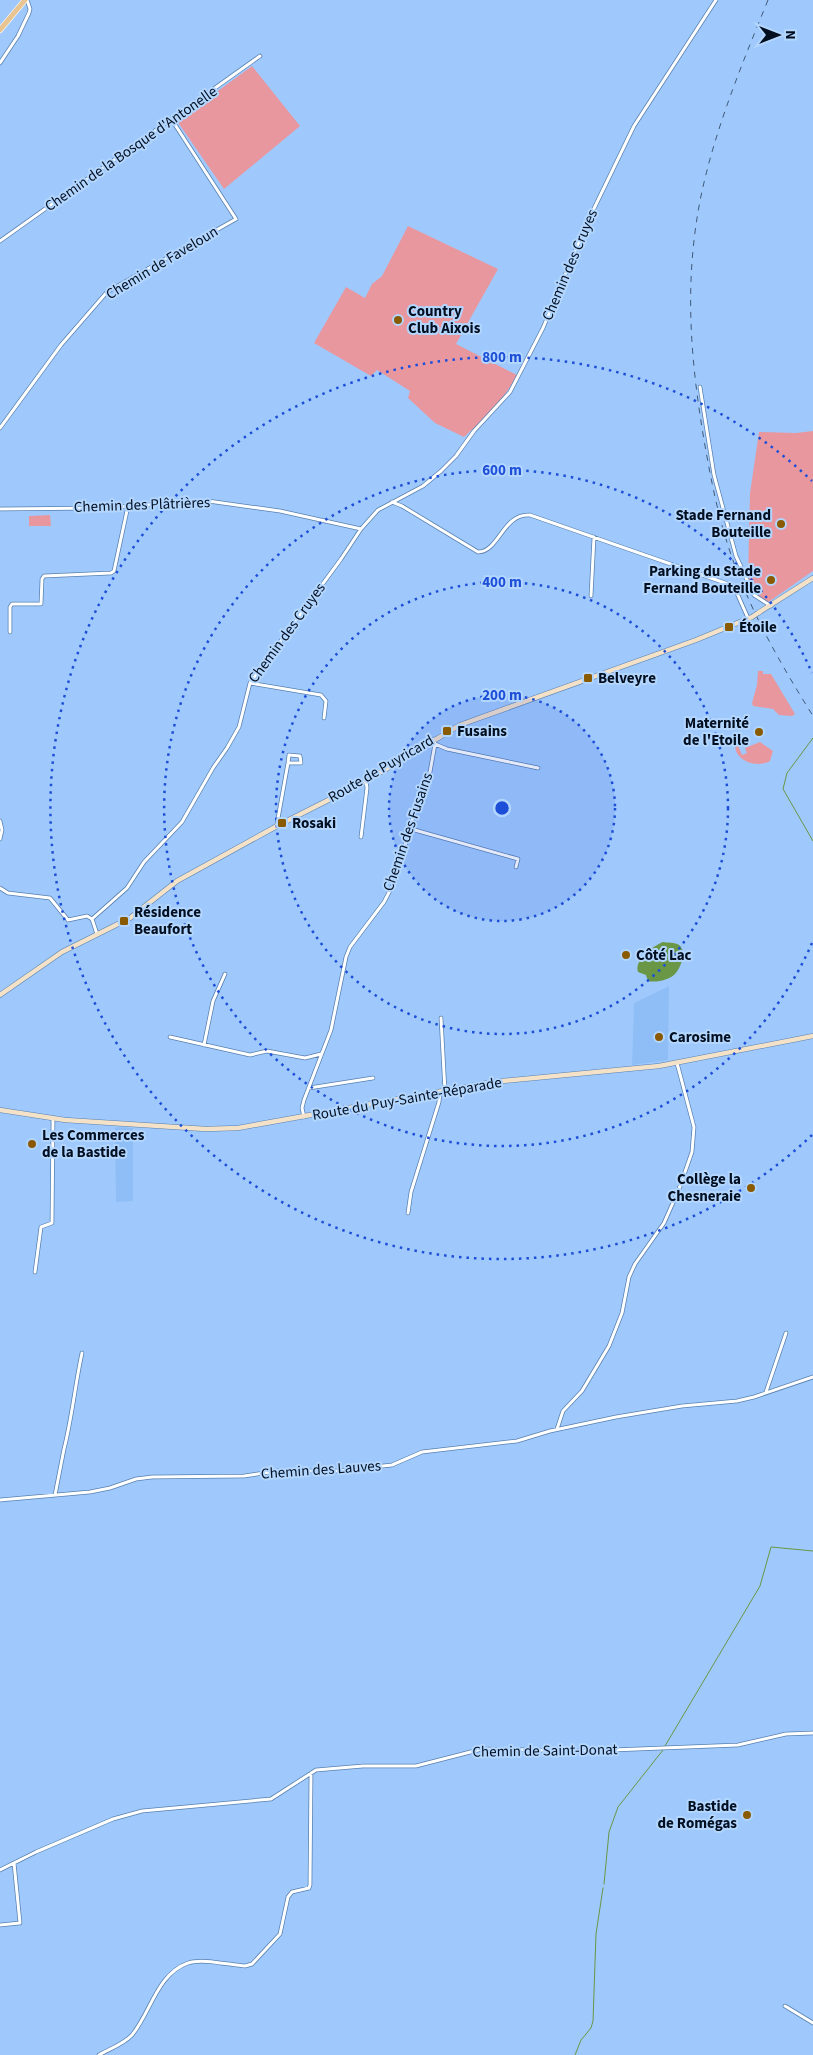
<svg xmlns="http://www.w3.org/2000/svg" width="813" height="2055" font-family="'Source Sans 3',sans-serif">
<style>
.built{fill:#8fbef6}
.green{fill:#e8979f}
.water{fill:#699745}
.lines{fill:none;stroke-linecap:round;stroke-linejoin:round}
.stream{stroke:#699745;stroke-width:1}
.street-casing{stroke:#5880af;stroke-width:4.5}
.secondary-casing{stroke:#5880af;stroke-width:5.5}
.primary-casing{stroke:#fff;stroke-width:6}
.street{stroke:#fff;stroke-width:3}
.secondary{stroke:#f3e1c8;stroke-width:4.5}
.primary{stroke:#e7c491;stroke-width:5}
.rail{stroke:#405978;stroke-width:1;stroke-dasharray:6 6;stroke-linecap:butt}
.secondary-bridge-casing{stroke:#5880af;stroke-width:5.5;stroke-linecap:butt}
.secondary-bridge{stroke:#f3e1c8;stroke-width:4.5}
.ring{fill:none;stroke:#1d4ed8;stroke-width:2.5;stroke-dasharray:2.5 5}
.poi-dot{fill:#8a5a00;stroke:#b3d6ff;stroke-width:2}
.labels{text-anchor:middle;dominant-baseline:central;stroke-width:4;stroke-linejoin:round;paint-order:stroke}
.street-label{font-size:15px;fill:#020f21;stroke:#b3d6ff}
.poi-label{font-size:15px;font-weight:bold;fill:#020f21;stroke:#b3d6ff;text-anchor:start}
.centre{fill:#1d4ed8;stroke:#b3d6ff;stroke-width:2.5}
.ring-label{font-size:15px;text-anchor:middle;font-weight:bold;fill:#1d4ed8;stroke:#b3d6ff;stroke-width:4;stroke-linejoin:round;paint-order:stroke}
</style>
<rect width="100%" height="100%" fill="#9fc9fc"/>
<path class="built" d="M669,986l-1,74 -36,5 2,-62z
M115,1127l18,1v73l-17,1z"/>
<path class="green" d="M252,66l48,60 -76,63 -47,-68z
M408,226l90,43 -42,75 61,31c-13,25 -32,43 -53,62l-29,-14 -27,-25 2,-7 -33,-21 -6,6 -57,-33 32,-56 19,11 7,-14 10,-8z
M813,431v140l-46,32 -10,-7 -9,-17 2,-86 9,-61 37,1z
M50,515l1,11h-22v-10z
M758,671h5v3h8l24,40 -3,2 -13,-1 -6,-6 -20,-3 -1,-3 5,-18z
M737,738l4,3 -4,2 5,12 5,-2 -2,-5 15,-6 13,9 -3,10c-16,9 -42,-4 -33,-23z"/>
<path class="water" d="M663,942c4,1 12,0 16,3 8,6 2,23 -4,29 -6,6 -19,9 -27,7l-2,-6 -8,-3c-4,-12 15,-26 25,-30z"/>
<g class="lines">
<path class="stream" d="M813,738l-26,35 -4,16 30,52
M665,1746l95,-160 11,-39 42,4
M604,1884l5,-52 9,-25 45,-57
M575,2055l6,-15 10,-12 2,-7 3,-87 7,-46"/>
<g class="street-casing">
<path id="street" d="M0,63l18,-27 11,-23 1,-4 -3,-9
M0,241l260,-185
M700,387l14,88 22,81 18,39 17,11
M0,428l61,-83 46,-53 129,-73 -64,-99
M392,502l10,4 76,46c21,0 25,-39 52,-37l198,69 8,7 12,27
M0,509l99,-1 109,-7 72,10 81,18
M591,596l3,-59
M10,632v-25l2,-3h29l1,-25 2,-3 67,-3 3,-2 14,-65
M250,683l71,12 5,6 -2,17
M435,744l12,5 91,19
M0,821l2,9 -2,9
M277,826v-2l11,-61 1,-8 11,1 1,7h-13
M411,829l107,30 -2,8
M361,837l6,-49 -1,-7
M0,888l8,5 42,5 18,22 19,-4 5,3
M97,934l-5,-15 35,-31 17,-26 38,-40 31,-54 14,-20 12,-21 11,-44 91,-124 20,-30 17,-19 45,-24 18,-15 15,-15 18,-25 36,-39 33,-64 43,-103 48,-99 82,-126
M441,1018l4,73
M170,1037l80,18 17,-4 38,7 16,-4
M204,1045l9,-44 12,-27
M309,1088l64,-10
M304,1117l-2,-9 2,-8 27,-70 15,-73 4,-10 34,-45 11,-21 18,-64 17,-45 5,-28 -1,-5
M408,1213l3,-21 28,-90 1,-10
M35,1272l6,-45 11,-4 1,-104
M766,1392l20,-59
M557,1429l6,-18 19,-20 27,-45 13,-33 7,-36 6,-13 29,-41 15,-34 13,-37 2,-25 -17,-64
M55,1495c3,-16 6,-31 9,-46 8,-31 11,-64 18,-96
M0,1500l90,-8 20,-4 26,-9 16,-2 92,-1 33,-5h60l55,-6 30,-13 95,-11 33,-10 66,-14 66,-11 55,-5 17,-4 59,-20
M0,1870l36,-18 77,-33 29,-8 129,-12 45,-29 47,-4h53l66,-17 105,2 151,-6 48,-11 27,-1
M0,1925l20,-2 -6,-60
M785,2006l28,17
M99,2055c10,-6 25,-11 33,-20 19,-23 25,-61 56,-72 14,-5 42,2 57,3l7,-2 28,-30 8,-37 4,-5 17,-4 1,-3 1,-112"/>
</g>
<g class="secondary-casing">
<path id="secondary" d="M758,613l55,-35
M0,995l62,-43 68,-34 47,-37 100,-55 89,-45 94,-56 236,-85 56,-23
M0,1110l65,10 141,9 32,-1 255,-46 166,-16 154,-30"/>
</g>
<g class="primary-casing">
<path id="primary" d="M0,30l25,-30"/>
</g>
<use href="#street" class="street"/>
<use href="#secondary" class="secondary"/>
<use href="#primary" class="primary"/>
<path class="rail" d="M768,0c-26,64 -53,129 -67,196 -17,84 -11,161 3,244 8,46 17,92 35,136 19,49 46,95 74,140"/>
<g class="secondary-bridge-casing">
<path id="secondary-bridge" d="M752,617l6,-4"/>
</g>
<use href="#secondary-bridge" class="secondary-bridge"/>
</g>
<circle cx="502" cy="808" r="113" fill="#1d4ed8" fill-opacity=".12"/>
<g class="ring">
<circle cx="502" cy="808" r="113"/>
<circle cx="502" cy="808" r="226"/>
<path d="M812 943A338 338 0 1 1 812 673"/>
<path d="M812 1135A451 451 0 1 1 812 481"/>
</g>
<g class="poi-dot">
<circle cx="398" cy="320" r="5"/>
<circle cx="781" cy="524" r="5"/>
<circle cx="771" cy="580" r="5"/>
<rect x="724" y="622" width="10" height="10" rx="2.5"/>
<rect x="583" y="673" width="10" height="10" rx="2.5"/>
<rect x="442" y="726" width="10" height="10" rx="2.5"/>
<circle cx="759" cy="732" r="5"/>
<rect x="277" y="818" width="10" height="10" rx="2.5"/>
<rect x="119" y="916" width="10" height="10" rx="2.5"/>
<circle cx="626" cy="955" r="5"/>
<circle cx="659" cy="1037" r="5"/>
<circle cx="32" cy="1144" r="5"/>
<circle cx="751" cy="1188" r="5"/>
<circle cx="747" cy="1815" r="5"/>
</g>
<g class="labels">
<g class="street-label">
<text transform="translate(131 149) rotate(-35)">Chemin de la Bosque d'Antonelle</text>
<text transform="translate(162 263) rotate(-31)">Chemin de Faveloun</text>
<text transform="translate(570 265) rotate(-67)">Chemin des Cruyes</text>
<text transform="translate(142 505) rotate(-2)">Chemin des Plâtrières</text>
<text transform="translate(287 633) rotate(-54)">Chemin des Cruyes</text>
<text transform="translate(381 769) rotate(-30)">Route de Puyricard</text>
<text transform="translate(408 832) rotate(-71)">Chemin des Fusains</text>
<text transform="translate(407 1099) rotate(-10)">Route du Puy-Sainte-Réparade</text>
<text transform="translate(321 1470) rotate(-4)">Chemin des Lauves</text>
<text transform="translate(545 1751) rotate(-1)">Chemin de Saint-Donat</text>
</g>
<g class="poi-label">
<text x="408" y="311">Country<tspan x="408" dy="17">Club Aixois</tspan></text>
<text x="771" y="515" text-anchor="end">Stade Fernand<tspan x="771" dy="17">Bouteille</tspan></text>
<text x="761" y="571" text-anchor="end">Parking du Stade<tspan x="761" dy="17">Fernand Bouteille</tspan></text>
<text x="739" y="627">Étoile</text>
<text x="598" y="678">Belveyre</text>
<text x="749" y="723" text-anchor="end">Maternité<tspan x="749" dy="17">de l'Etoile</tspan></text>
<text x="457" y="731">Fusains</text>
<text x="292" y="823">Rosaki</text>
<text x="134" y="912">Résidence<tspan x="134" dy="17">Beaufort</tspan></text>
<text x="636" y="955">Côté Lac</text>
<text x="669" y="1037">Carosime</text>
<text x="42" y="1135">Les Commerces<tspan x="42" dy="17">de la Bastide</tspan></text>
<text x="741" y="1179" text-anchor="end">Collège la<tspan x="741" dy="17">Chesneraie</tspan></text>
<text x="737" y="1806" text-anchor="end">Bastide<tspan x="737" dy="17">de Romégas</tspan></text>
</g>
</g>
<circle cx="502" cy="808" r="8" class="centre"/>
<g class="ring-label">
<text x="502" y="362">800 m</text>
<text x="502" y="475">600 m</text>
<text x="502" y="587">400 m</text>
<text x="502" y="700">200 m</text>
</g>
<g transform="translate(778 35) rotate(90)" stroke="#b3d6ff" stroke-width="4" paint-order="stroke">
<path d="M0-4L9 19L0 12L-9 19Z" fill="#020f21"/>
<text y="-8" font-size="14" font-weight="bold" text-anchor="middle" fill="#020f21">N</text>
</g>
</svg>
